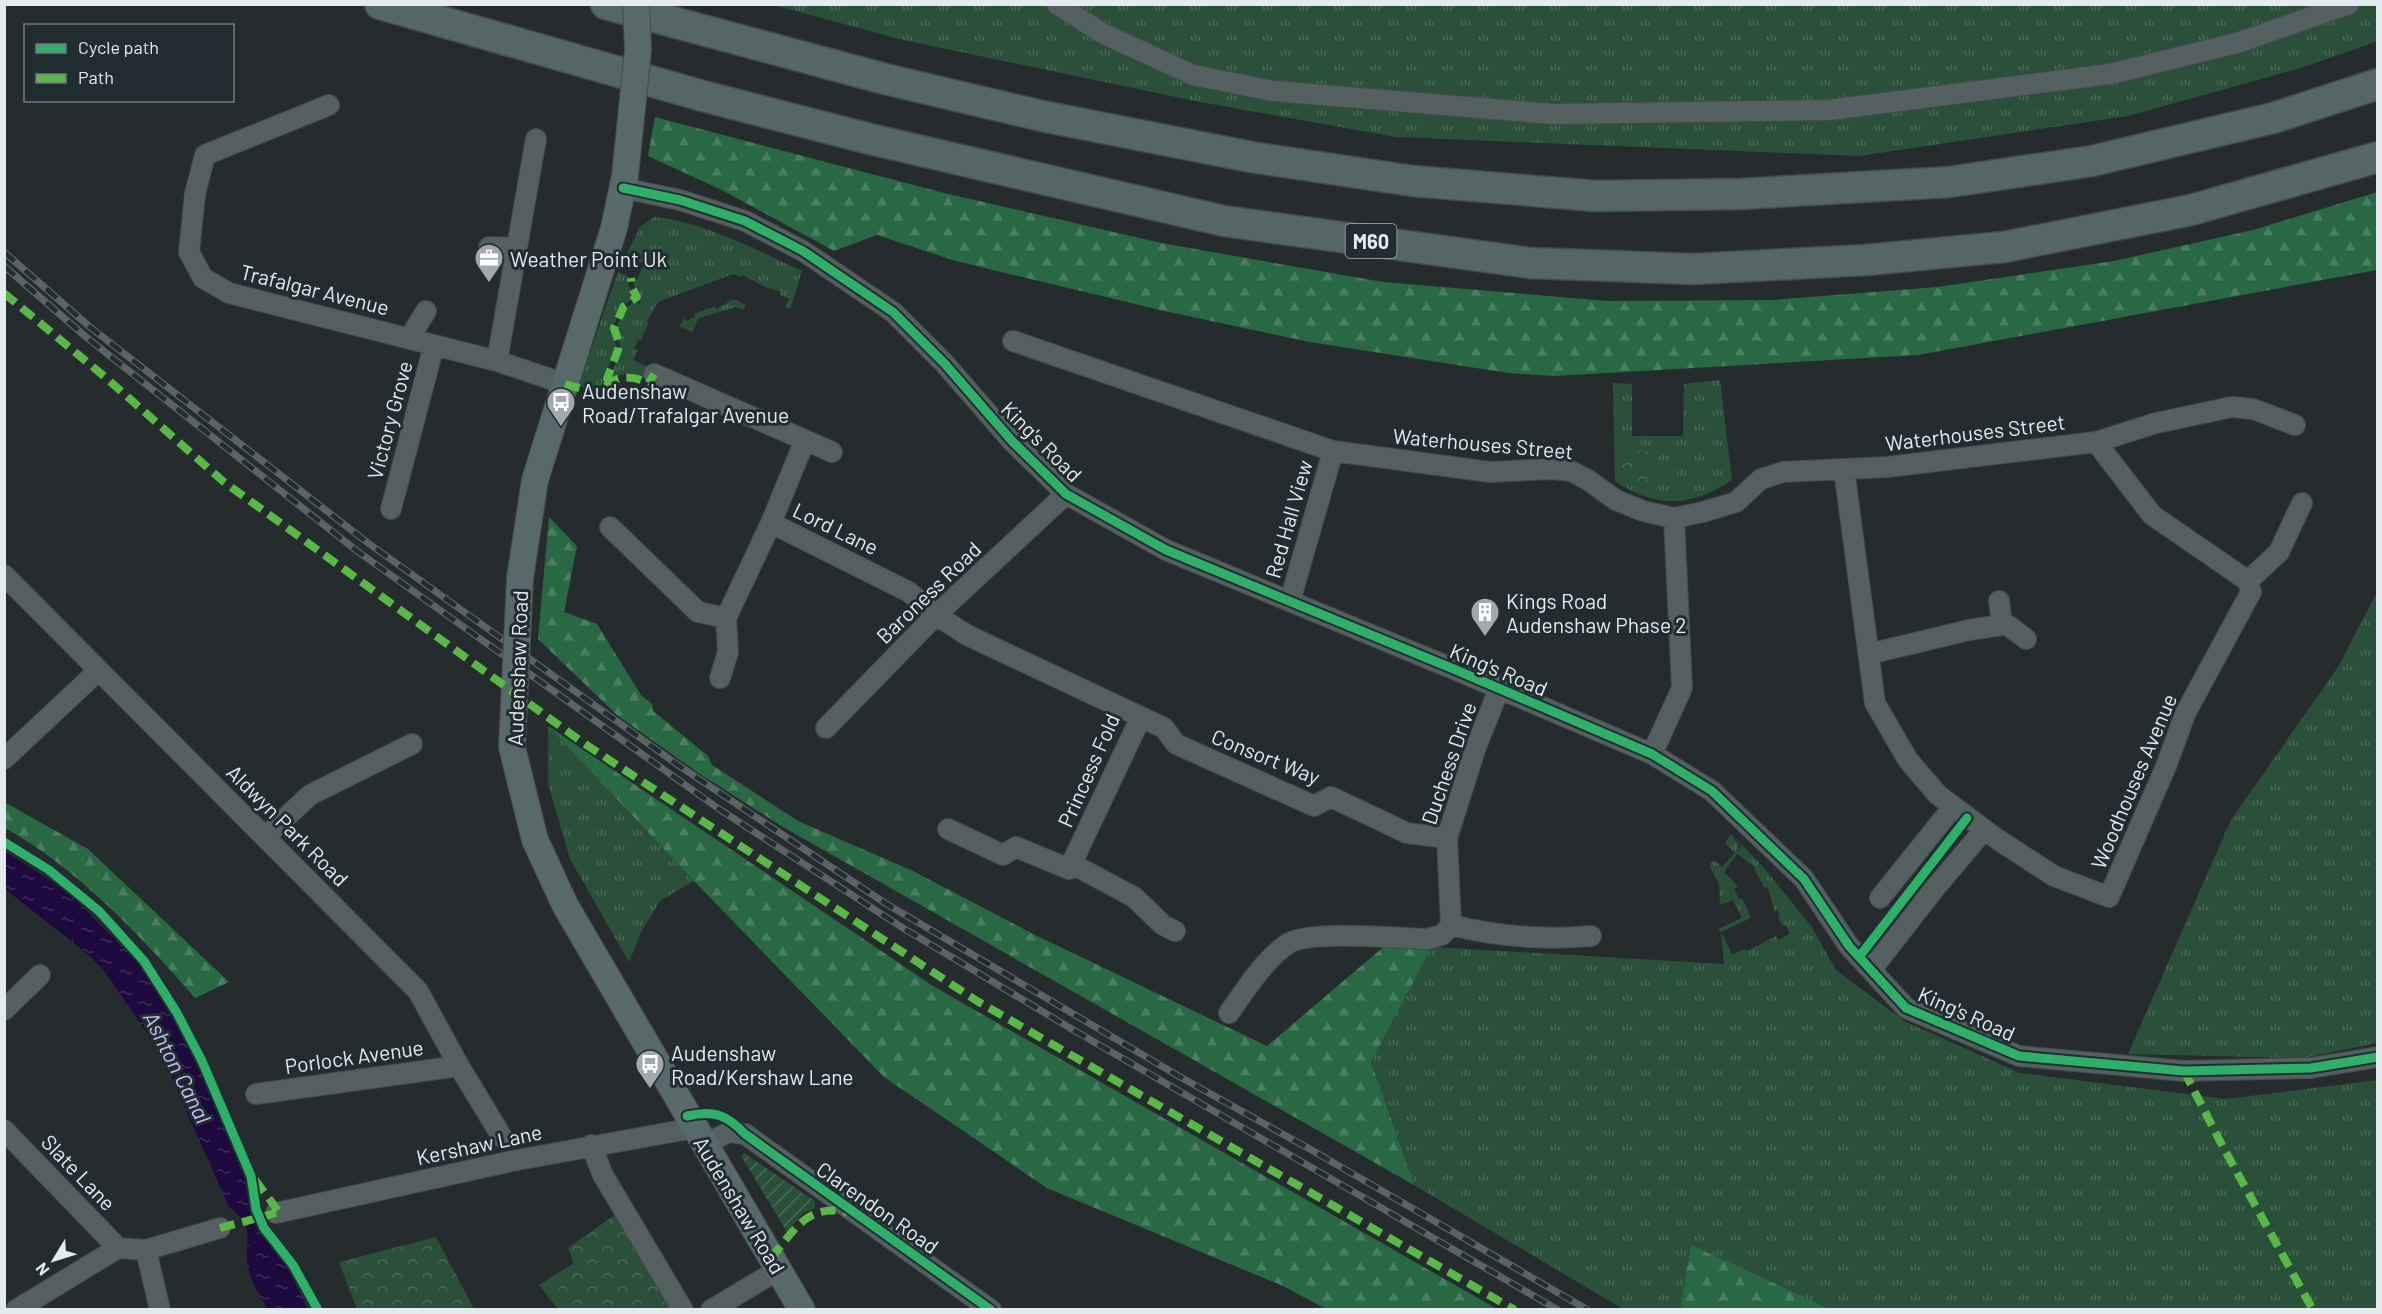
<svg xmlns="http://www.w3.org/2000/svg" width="2382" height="1314" font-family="Barlow,sans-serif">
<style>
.grass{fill:url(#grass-tufts);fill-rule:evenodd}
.forest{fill:url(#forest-firs)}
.park{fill:url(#park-crowns)}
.garden{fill:url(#garden-furrows)}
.water{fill:url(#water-ripples)}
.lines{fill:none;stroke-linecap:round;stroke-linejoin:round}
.minor-casing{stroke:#454a4c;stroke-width:22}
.major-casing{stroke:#454a4c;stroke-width:28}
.highway-casing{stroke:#454a4c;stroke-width:33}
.minor{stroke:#546060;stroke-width:20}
.major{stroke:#576a69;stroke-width:26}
.highway{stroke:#546765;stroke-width:30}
.rail-casing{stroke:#5c6364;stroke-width:7}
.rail{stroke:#222d31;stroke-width:4.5;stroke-dasharray:14;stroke-linecap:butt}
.major-bridge-casing{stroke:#454a4c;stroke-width:28;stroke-linecap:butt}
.major-bridge{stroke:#576a69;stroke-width:26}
.quiet{stroke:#58b947;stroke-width:8;stroke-dasharray:15 8;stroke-linecap:butt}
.cycleway-casing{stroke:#222d31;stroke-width:13}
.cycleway{stroke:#2db169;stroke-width:9}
.labels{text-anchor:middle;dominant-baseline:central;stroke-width:6;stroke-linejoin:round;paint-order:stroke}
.shield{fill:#222d31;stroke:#aab2b5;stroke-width:1.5}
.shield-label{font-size:20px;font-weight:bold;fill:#e4ebee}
.poi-label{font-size:21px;fill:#e4ebee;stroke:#222d31;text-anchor:start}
.street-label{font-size:21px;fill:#e4ebee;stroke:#222d31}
.water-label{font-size:22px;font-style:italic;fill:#c7bef6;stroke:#222d31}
</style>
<defs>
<pattern id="grass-tufts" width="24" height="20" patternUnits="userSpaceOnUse" patternTransform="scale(1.5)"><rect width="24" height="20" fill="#2b503a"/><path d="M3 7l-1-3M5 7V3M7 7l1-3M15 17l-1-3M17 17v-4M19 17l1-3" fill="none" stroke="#4a6957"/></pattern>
<pattern id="forest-firs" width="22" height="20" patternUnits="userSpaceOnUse" patternTransform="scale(1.5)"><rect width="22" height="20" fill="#286944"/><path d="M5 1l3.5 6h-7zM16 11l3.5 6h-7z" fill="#477f5f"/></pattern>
<pattern id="park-crowns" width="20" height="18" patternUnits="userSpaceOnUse" patternTransform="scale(1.5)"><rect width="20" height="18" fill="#2b503a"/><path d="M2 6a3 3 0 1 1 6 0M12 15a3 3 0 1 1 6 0" fill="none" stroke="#4a6957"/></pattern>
<pattern id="garden-furrows" width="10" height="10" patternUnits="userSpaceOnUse" patternTransform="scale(1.5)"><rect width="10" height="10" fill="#2b503a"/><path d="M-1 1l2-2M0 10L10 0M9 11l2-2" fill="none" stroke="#4a6957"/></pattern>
<pattern id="water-ripples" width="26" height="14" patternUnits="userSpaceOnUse" patternTransform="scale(1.5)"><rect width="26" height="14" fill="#1d093e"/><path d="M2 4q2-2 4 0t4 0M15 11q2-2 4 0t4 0" fill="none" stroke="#3e2d5a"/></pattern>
</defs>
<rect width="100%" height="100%" fill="#262c2e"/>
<path class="grass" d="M2377,4l1,37 -77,27 -173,48 -269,40 -463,-19 -196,-35 -301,-63 -125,-34z
M654,217c51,5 102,33 148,54l-12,38 -5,-2 4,-8 -9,-4 1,-3 -11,-4 -1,1 -27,-14 -1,2 -8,-3 -75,28 -11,19 2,1 -8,18 -2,-1 -5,10 4,1 -5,10 18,8 -7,10 -14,-5 -20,4 11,-28 -5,-21 10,-20 7,-5h6l3,-6 -4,-4 -3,-1 -2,-13 4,1 7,-17 -18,-8 14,-28z
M618,272l11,5 -1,6 4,11 -1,6 -8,5 -11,24 4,19 -17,43 -21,-5z
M734,299l12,6 -3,5 -7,-3 -37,11 -7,14 -13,-6 6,-8 1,3 9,-4 -1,-3 21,-8 1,3z
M1720,380l12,100c-41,27 -75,29 -117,1l-2,-98 19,1v52h51l1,-52z
M2377,592v451l-73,15 -176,-4 103,-234 107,-153z
M548,726l146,155 -34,20 -19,31 -12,30 -59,-103 -22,-76z
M1731,834l8,11 -1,8 3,-7 -6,-8 29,30 47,58 25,44 68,51 116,52 206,26 151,-19v229h-547l-139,-63 -11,63h-57l-209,-124 -43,-123 61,-115 292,17 -3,-32 -3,-3 24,-11 -9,-18 -13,5 -1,-21 -9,-17 1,-5 4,-1 7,6 13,-14 -10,-10zM1737,854l16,11 11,23 3,-1 8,24 3,-1 2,5 -2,1 4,10 4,-1 4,9 -12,6 -2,-4 -29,15 -2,-2 -13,5 -11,-22 30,-14 -9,-20 -3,1 -5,-10 4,-2 -14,-15z"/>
<path class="forest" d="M655,117l289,76 217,50 222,39 225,19 165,-1 165,-13 176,-26 139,-31 124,-38v78l-459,85 -364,21 -46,-3 -198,-31 -150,-32 -204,-49 -79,-26 -43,16 -112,-61 -74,-34z
M549,517l28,29 -13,66 33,12 44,71 11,9 1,7 55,45 4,9 86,56 115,50 122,64 232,111 120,-102 45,3 -61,115 43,123 -631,-358 -83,-53 -82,-58 -80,-77z
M548,726l385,260 564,323h-171l-43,-23 -236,-98 -163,-111 -190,-196z
M4,802l84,47 141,133 -34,16c-53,-61 -119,-131 -190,-170z
M1691,1245l139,64h-150z"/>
<path class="park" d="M1621,451h28l3,3 -1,26 -7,4 -23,-2z
M622,1210l57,99h-121l-19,-24 35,-22 -6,-15z
M436,1237l38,72h-117l-18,-47z"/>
<path class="garden" d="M744,1153l71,48v7l-12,5 -16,19 -46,-76z"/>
<path class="water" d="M4,851l46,29 25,19 64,65 21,31 27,50 42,92 21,55 2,22 7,17 28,36 21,42h-41c-6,-12 -15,-25 -18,-38 -8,-29 11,-41 -20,-64l-68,-153 -31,-46 -27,-38 -13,-14 -85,-67z"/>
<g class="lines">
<g class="minor-casing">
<path id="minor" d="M1057,4l45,29 91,42 80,16 280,23 276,-4 281,-36 127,-31 112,-39
M329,105l-124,50 -10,39 -6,58 14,26 26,15 268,68 68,23
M623,188l57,12 65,21 58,30 90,61 52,52 67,77 54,53 100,56 290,120 196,84 60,37 92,88 45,67 57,62 113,48 165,15 127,-3 67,-11
M489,247l27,1
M410,337l16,-26
M1013,341l320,110 157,21 62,-3 19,2 17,9 28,20 27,11 31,7 29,-6 33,-10 25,-23 22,-7 104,-5 209,-25 60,-19 76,-16 21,2 42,16
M497,361l39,-222
M654,374l178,78
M1844,469l31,234 33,57 30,35 59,44 57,37 55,21 58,-133 18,-50 66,-122 -3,-11 -96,-66 -56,-73
M391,509l43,-164
M771,523l34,-83
M610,527l88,85 28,6 45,-95 138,69 27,23 31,20 174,82 -72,152 -53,-22 -13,8 -55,-26
M4,575l414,416 41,75 43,71
M2248,581l31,-29 23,-49
M1290,601l43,-150
M1999,601l3,24 7,1 17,13
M1869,654l100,-24 33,-5
M720,678l8,-26 -2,-34
M1499,689l-23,58 -29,91 4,87c44,11 94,15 140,11
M1141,717l23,11 12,16 138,62 17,-9 76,36 40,5
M826,728l110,-113 130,-121
M1652,754l30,-66 -8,-170
M4,759l94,-88
M266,836l44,-41 102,-51
M1072,864l62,33 29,28 12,6
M1880,898l73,-91
M1871,970l64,-82 49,-58
M4,1010l36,-35
M1229,1013c15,-21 37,-56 60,-70 22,-13 109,-5 138,-4l15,-4 9,-10
M256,1094l203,-28
M4,1130l114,118
M591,1145l12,30 80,135
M704,1145l25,-13 16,2 246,176
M276,1213l236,-52 182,-33
M146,1250l14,60
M16,1310l102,-62 28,2 74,-22
M711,1310l67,-40"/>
</g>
<g class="major-casing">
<path id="major" d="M520,578l15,-98 79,-252 11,-52
M512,747l23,93 30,65 237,405"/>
</g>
<g class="highway-casing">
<path id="highway" d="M380,4l323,92 167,43 354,82 306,42 164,6 172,-9 138,-13 187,-37 187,-53
M606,4l279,75 157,37 209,41 162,24 182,15 145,-2 209,-12 143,-21 181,-43 105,-34"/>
</g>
<use href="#minor" class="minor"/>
<use href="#major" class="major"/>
<use href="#highway" class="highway"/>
<g class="rail-casing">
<path id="rail" d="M4,252l86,75 278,216 310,222 207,138 297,175 133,74 273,158
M4,266l82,71 271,214 362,258 184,119 167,100 488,282"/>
</g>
<use href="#rail" class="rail"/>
<g class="major-bridge-casing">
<path id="major-bridge" d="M625,176l13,-126 -2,-46
M512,747l8,-169"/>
</g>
<use href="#major-bridge" class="major-bridge"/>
<path class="quiet" d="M4,293l101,84 119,105 358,260 395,259 538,309
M611,381l-4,-2 11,-29 1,-7 -5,-15 10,-22 13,-9 -5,-9 -1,-10
M565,384l35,10c11,-19 29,-20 49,-11l5,-9
M2184,1071l39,76 90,163
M255,1180l24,32
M220,1228l56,-15
M771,1258c24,-28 35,-54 76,-46"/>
<g class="cycleway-casing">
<path id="cycleway" d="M623,188l57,12 65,21 58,30 90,61 52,52 67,77 54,53 100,56 290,120 196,84 60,37 92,88 45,67 57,62 113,48 165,15 127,-3 67,-11
M4,842l45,28 50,41 45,50 33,52 25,48 49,115 5,33 8,19 29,37 25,45
M1859,957l108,-139
M687,1116c26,-6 39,-2 58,18l246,176"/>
</g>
<use href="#cycleway" class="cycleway"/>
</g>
<defs>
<g id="office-pin" transform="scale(1.5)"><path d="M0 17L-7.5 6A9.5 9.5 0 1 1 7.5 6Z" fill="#a2a8ab" stroke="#222d31"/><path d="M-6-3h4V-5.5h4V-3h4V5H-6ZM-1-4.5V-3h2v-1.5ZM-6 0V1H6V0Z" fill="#fff"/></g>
<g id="bus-pin" transform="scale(1.5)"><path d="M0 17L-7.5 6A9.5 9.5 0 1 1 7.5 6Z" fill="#a2a8ab" stroke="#222d31"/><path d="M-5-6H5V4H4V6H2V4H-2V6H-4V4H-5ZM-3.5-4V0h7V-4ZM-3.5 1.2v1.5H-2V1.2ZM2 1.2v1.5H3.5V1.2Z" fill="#fff"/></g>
<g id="building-pin" transform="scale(1.5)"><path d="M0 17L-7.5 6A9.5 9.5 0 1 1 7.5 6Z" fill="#a2a8ab" stroke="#222d31"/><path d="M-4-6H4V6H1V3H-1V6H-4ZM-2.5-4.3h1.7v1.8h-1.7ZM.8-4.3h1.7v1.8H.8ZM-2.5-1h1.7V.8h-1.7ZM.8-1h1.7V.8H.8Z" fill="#fff"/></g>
</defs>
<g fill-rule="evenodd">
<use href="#office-pin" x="489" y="258"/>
<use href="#bus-pin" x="561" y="402"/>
<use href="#building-pin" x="1485" y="612"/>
<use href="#bus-pin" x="650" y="1064"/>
</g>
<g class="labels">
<rect class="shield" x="1345.5" y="224" width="51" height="34" rx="4.5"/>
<g class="shield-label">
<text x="1371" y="241">M60</text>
</g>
<g class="poi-label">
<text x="510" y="258">Weather Point Uk</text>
<text x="582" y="390">Audenshaw<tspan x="582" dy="24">Road/Trafalgar Avenue</tspan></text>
<text x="1506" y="600">Kings Road<tspan x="1506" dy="24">Audenshaw Phase 2</tspan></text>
<text x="671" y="1052">Audenshaw<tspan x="671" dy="24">Road/Kershaw Lane</tspan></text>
</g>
<g class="street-label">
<text transform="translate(315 289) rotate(14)">Trafalgar Avenue</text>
<text transform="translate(389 420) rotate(-75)">Victory Grove</text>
<text transform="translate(1975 432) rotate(-7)">Waterhouses Street</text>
<text transform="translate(1042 441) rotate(45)">King's Road</text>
<text transform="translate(1483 443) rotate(5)">Waterhouses Street</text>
<text transform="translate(1288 519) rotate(-74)">Red Hall View</text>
<text transform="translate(836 528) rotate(26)">Lord Lane</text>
<text transform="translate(928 592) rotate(-44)">Baroness Road</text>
<text transform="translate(517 668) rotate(-88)">Audenshaw Road</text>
<text transform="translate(1499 669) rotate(23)">King's Road</text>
<text transform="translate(1266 756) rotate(22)">Consort Way</text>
<text transform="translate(1448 763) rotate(-71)">Duchess Drive</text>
<text transform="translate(1088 770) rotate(-66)">Princess Fold</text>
<text transform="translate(2133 781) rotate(-67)">Woodhouses Avenue</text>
<text transform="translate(288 825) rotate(45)">Aldwyn Park Road</text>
<text transform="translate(1967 1013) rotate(24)">King's Road</text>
<text transform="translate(354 1056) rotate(-8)">Porlock Avenue</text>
<text transform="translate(479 1144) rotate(-12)">Kershaw Lane</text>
<text transform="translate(79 1172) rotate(46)">Slate Lane</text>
<text transform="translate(740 1205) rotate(59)">Audenshaw Road</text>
<text transform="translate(878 1207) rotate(35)">Clarendon Road</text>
</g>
<g class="water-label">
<text transform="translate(178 1067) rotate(63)">Ashton Canal</text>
</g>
</g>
<rect width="2382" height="1314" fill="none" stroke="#e4ebee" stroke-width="12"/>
<rect x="24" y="24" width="210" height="78" fill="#222d31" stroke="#70797d" stroke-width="1.5"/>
<rect x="36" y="44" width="30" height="9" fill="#2db169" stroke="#70797d" stroke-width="1.5"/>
<text x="78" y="54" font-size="18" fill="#e4ebee">Cycle path</text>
<rect x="36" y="74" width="30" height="9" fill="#58b947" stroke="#70797d" stroke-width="1.5"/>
<text x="78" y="84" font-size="18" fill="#e4ebee">Path</text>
<g transform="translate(54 1260) rotate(232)" stroke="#222d31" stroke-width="4.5" paint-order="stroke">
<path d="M0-4.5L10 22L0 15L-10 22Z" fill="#e4ebee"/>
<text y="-9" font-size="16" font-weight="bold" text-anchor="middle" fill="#e4ebee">N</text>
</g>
</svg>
